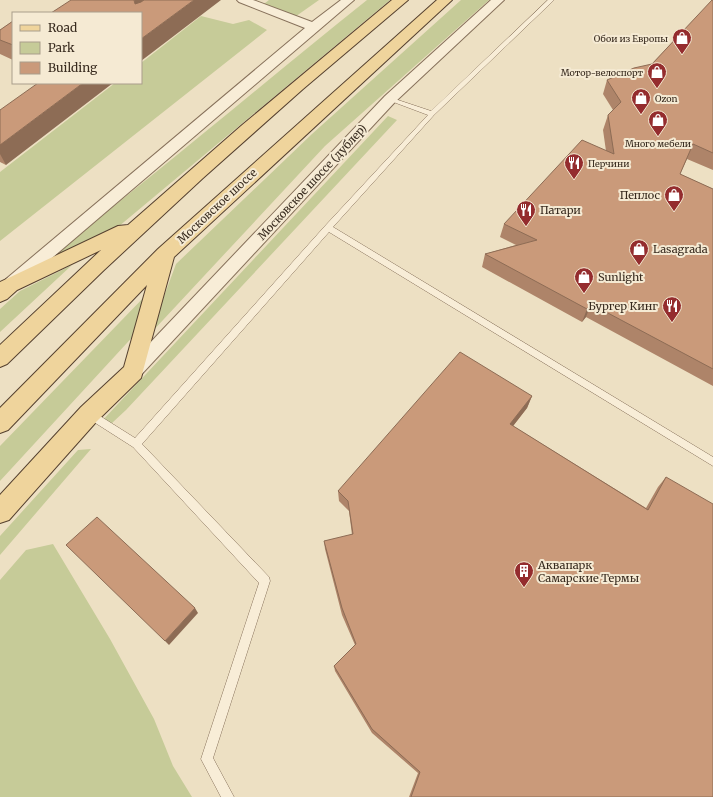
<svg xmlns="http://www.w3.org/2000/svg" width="713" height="797" font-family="Merriweather,serif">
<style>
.green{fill:#c6cb98}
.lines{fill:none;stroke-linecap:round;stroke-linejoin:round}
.service-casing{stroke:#87715b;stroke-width:1}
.minor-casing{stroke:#87715b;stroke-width:2}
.primary-casing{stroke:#55402f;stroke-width:2}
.service{fill:#f8edd7;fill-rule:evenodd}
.minor{fill:#f8edd7;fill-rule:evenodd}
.primary{fill:#efd49c;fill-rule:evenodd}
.wall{fill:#ae8469}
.shaded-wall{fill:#8d6c55}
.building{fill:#ca9a7a;stroke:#8d6c55}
.labels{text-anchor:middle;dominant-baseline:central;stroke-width:4;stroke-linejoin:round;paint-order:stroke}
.far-poi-label{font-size:9px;fill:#372a1e;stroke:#f5ead3;text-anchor:end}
.street-label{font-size:11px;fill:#372a1e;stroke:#f5ead3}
.poi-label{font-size:11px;fill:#372a1e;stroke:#f5ead3;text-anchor:start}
</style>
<rect width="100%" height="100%" fill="#ede0c3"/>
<path class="green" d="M269,0h50l-27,19 -32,-12z
M367,0h23l-272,227 -81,39c113,-86 220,-178 330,-266z
M461,0h28l-164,146 -175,188 26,-70 136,-130z
M201,16l32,8 16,-4 18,10 -267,211v-69l115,-89h26v-20z
M388,116l9,4 -271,290 -14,13 -11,-1z
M72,265l-72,67v-23l20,-18z
M148,293l-10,38 -138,150v-35z
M91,449l-91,106v-19l78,-86z
M53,544l57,95 44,80 19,47 19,31h-192v-217l26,-30z"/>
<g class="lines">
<g class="service-casing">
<path id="service" d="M548,0h6l-120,115 -101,112 380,230v9l-384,-234 -187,212 127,133 1,4 -57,177 21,39h-13l-20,-38 58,-176 -126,-136 -47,-30 -2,-3 2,-3 3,-1 3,1 43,27 190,-212 103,-111 -40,-15v-2h4l39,13z"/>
</g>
<g class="minor-casing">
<path id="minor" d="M237,0h16l59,22 29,-22h13l-336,287 -6,2 -6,-2 -2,-4 2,-4 299,-251 -66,-26z
M491,0h13l-109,102 -256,275 -6,2 -6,-2 -3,-5 3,-5 258,-271z"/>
</g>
<g class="primary-casing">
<path id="primary" d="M392,0h16l-105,89 -100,89 -99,92 -97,94 -7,3v-22l101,-95 -84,40 -10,9 -7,3v-20l118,-56 10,-1 113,-99z
M437,0h15l-278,257 -33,121 -44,43 -88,99 -9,3v-28l81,-88 43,-40 23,-82 -139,145 -8,3v-25l158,-159z"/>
</g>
<use href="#service" class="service"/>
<use href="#minor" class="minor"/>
<use href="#primary" class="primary"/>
</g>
<path class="wall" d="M713,0v170l-26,-11 -7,15 33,15v197l-127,-69 -4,5 -100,-55 3,-13 31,-9 -16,-8 4,-13 102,-73 -3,-21 5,-15 5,-5 -10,-16 4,-14 45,-16z
M13,21v39l-13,-6v-24z
M0,110l6,55 -6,-3z
M532,396l-5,12 -14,18 133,82 12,-21 8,-10 47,320h-304l9,-24 -46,-40 -37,-62 -1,-5 21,-21 -13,-30 -17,-66 -1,-8 28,-6 -3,-24 -10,-10 -1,-10z"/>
<path class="shaded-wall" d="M134,0h21l-18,13z
M194,0h27l-80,61v-22z
M83,83h30l-107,82 -6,-11v-9z
M591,304l-5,13 -4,5 5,-13z
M532,396l-5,12 -21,27 4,-11z
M195,608l3,5 -29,32 -4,-4z"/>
<path class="building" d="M71,0h63l1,4 6,-2 3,-2h50l-53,39v-26h-90z
M712,0h1v153l-20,-9 -13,30 33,15v180l-122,-65 -4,5 -102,-55 52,-14 -33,-16 78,-84 32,14 -6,-39 13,-13 -14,-22 27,-12 18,-4z
M13,21v24l-13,-5v-10z
M38,83h45l-83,62v-35z
M460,352l72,44 -22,28 138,86 18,-33 47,27v293h-302l9,-25 -48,-43 -38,-63 22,-22 -14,-36 -18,-67 29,-7 -5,-33 -10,-10z
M97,517l98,91 -30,33 -99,-96z"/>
<defs>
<g id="shop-pin" transform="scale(1)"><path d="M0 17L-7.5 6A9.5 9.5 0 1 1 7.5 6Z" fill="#942c2e" stroke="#f5ead3"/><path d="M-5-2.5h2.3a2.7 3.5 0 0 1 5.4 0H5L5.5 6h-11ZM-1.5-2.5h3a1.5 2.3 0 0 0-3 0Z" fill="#fff"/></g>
<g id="restaurant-pin" transform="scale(1)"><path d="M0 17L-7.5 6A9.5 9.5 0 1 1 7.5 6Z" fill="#942c2e" stroke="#f5ead3"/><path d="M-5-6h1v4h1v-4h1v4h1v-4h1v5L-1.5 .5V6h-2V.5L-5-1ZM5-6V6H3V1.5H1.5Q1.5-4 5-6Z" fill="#fff"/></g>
<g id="building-pin" transform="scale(1)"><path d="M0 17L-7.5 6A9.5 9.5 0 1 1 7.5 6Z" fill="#942c2e" stroke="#f5ead3"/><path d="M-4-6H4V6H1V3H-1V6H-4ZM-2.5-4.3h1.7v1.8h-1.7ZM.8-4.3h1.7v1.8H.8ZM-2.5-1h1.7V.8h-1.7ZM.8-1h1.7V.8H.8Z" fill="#fff"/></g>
</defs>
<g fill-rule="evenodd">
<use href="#shop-pin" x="682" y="38"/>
<use href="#shop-pin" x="657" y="72"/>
<use href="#shop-pin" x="641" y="98"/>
<use href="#shop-pin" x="658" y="120"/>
<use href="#restaurant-pin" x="574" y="163"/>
<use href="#shop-pin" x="674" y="195"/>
<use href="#restaurant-pin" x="526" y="210"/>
<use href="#shop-pin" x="639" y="249"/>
<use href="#shop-pin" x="584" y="277"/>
<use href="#restaurant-pin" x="672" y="306"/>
<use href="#building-pin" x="524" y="571"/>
</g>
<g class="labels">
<g class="far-poi-label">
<text x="668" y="38">Обои из Европы</text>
<text x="643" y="72">Мотор-велоспорт</text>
<text x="655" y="98" text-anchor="start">Ozon</text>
<text x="658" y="143" text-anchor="middle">Много мебели</text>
<text x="588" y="163" text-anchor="start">Перчини</text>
</g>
<g class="street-label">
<text transform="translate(312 182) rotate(-47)">Московское шоссе (дублер)</text>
<text transform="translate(217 206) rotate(-43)">Московское шоссе</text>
</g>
<g class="poi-label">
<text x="660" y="195" text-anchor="end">Пеплос</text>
<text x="540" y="210">Патари</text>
<text x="653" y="249">Lasagrada</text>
<text x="598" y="277">Sunlight</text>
<text x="658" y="306" text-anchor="end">Бургер Кинг</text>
<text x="538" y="565">Аквапарк<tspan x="538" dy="13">Самарские Термы</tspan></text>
</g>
</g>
<rect x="12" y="12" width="130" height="72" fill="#f5ead3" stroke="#a99d8b"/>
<rect x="20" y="25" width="20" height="6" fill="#efd49c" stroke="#a99d8b"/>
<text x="48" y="32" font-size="12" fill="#372a1e">Road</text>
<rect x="20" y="42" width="20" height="12" fill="#c6cb98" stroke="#a99d8b"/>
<text x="48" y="52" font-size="12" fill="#372a1e">Park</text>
<rect x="20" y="62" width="20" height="12" fill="#ca9a7a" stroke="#a99d8b"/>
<text x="48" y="72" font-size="12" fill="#372a1e">Building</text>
</svg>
